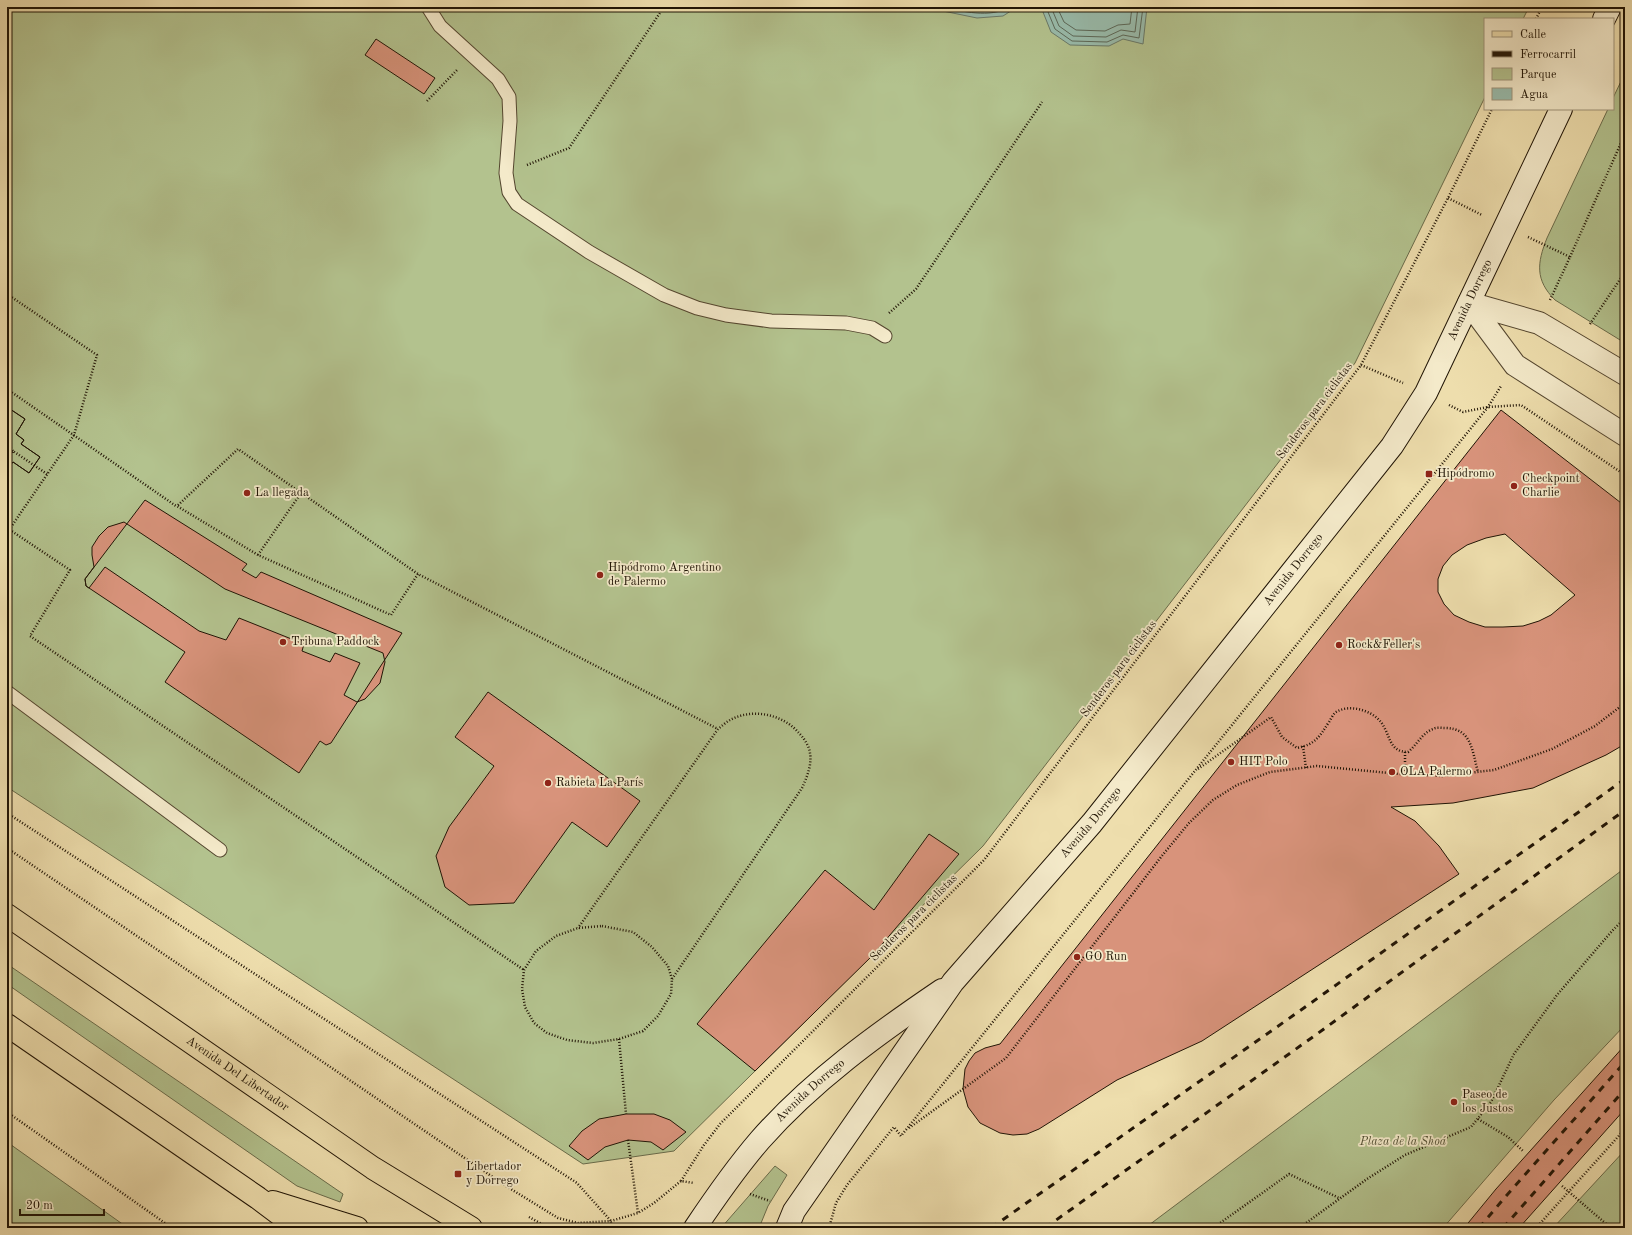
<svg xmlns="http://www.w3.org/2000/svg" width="1632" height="1235" font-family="'Old Standard TT',serif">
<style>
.green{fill:#b3c28e;stroke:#6a6b4a}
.water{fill:#99bcac;stroke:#697969}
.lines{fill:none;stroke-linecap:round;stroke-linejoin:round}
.shore{stroke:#5c6858;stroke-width:1}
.building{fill:#d8937b;stroke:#201405;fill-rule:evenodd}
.service-casing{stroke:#54462f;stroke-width:15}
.minor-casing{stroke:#54462f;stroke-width:24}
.secondary-casing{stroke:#201405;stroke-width:24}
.primary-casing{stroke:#201405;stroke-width:24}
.path{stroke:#201405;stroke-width:2.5;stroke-dasharray:1 2;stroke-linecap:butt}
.service{stroke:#f4eaca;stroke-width:13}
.minor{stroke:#f4eaca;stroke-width:22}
.secondary{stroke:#f4eaca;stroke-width:22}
.primary{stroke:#eedead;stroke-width:22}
.rail{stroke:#201405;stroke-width:3;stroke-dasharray:7 7;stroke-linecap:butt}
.poi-dot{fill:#8f2418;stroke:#f4eaca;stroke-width:1.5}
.labels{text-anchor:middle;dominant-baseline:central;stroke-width:3.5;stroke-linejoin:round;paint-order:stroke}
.street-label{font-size:12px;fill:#201405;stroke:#f4eaca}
.poi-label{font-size:12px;fill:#201405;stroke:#f4eaca;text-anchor:start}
.park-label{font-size:12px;font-style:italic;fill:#535135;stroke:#f4eaca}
</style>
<rect width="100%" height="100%" fill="#eedead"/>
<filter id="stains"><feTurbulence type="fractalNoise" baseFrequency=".005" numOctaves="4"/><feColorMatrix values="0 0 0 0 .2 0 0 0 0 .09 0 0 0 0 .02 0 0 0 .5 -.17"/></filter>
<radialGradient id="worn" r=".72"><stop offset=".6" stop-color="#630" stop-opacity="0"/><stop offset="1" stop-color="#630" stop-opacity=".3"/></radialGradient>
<path class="green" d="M7,7h1522l-6,12h-38v78l-130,266 -372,483 -309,305 -91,13 -576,-377z
M1625,73v270l-70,-43c-20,-20 -18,-37 -8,-62l61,-129h5v-11z
M1625,868v157l-71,75 -111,128h-298z
M7,964l336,230 -3,8 -43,-16 -290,-202z
M7,1142l121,86h-121z
M1625,1150v78h-72z
M775,1166l12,9 -19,31 -9,22h-38z"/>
<path class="water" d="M932,7h85l-14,9 -26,2 -39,-8z
M1041,7h106l-4,37 -20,-5 -14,7 -39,-1 -19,-13z"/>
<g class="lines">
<path class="shore" d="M942,7c21,4 47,12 67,0
M1046,7l9,22 17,12 35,1 16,-7 16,3 4,-31
M1051,7l8,19 14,10 33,1 15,-7 14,2 3,-25
M1057,7l7,15 12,8 29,1 13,-6 12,-1 2,-17"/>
</g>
<path class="building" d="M376,39l59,39 -11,16 -59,-39z
M7,407l18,12 -9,15 8,6 -3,4 19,13 -11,16 -16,-11 -6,7z
M7,407l18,12 -9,15 8,6 -3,4 19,13 -11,16 -16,-11 -6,7z
M1501,410l124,96v238l-19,11 -73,33 -80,15 -62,4 24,14 24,25 20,28 -257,167 -85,39 -78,49 -12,5 -14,1 -13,-2 -20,-10 -12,-16 -5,-18 2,-20 4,-8 6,-8 10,-5 15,-4zM1505,534l70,61 -24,20 -12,6 -16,5 -20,1h-18l-16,-5 -15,-7 -10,-11 -6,-12v-13l5,-13 9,-11 15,-10 19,-7z
M145,500l102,64 -5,6 14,8 5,-6 141,61 -71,110 -5,2 -6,-4 -21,32 -134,-91 20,-30 -99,-66 -1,-7z
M124,522l101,67 158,64 2,9 -5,21 -15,16 -8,3 -13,-7 16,-32 -25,-10 -5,9 -28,-11 2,-7 -65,-26 -13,22 -27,-9 -94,-64 -16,21 -3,-2 -1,-7 9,-12 -2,-12v-8l7,-11 9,-9z
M488,692l152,109 -33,46 -35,-25 -58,81 -45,2 -24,-18 -9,-31 13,-29 45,-61 -39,-29z
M929,834l30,20 -87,102 -117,115 -58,-47 128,-154 49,40z
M1625,1045v64l-106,119h-55l32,-39z
M626,1114h28l16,6 16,12 -23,18 -12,-8 -23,-2 -23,7 -17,13 -19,-14 13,-15 17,-12z"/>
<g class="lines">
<g class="service-casing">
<path id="service" d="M428,7l12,19 58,53 11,18 1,24 -4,52 3,19 8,12 72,48 75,43 33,13 29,7 45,6 75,2 26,5 13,8
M7,692l213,158"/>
</g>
<g class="minor-casing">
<path id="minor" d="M1469,303l46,62 110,70
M1469,303l70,20 86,51"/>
</g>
<g class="secondary-casing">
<g id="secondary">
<path d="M1604,19l6,-12"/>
<path id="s1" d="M695,1228c20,-30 41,-60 65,-88 52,-59 117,-106 182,-150"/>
<path id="s2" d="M787,1228l7,-17 159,-229 139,-159 300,-377 34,-53 135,-284"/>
</g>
</g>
<g class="primary-casing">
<g id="primary">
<path id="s3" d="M7,915l366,253 98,60"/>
<path d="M7,1025l251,173 40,30"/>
<path d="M273,1202l84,26"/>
</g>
</g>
<path class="path" d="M1536,19l6,-12
M427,101l30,-31
M527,165l42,-17 95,-141
M1448,198l34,17
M1528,237l42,20 -20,43
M1570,257l55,-123
M7,294l90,61 -23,80 -65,95
M889,313l27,-24 126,-187
M1590,324l35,-52
M1361,365l42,18
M7,389l169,117
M1449,405l14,7 25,-5 33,-2 104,70
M7,443l6,8
M7,460l6,-9 34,23
M7,528l63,42 -40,66 494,334
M258,555l43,-62
M418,574l-27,41 -133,-60 -81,-49 61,-57 180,125 300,155 -140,199
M1303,746l3,22
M1405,752v22
M1198,769l73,-52 11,20 15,11c19,-4 22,-11 32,-26 2,-3 4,-8 7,-10 13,-8 34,-2 43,8 12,12 8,32 29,32 9,-7 14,-19 25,-23 3,-2 8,-1 12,-1 27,0 27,23 33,44
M7,813l570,370 34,38v7
M7,848l499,338 52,32 20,5 33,-2 27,-8 16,-10 27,-22 13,2
M602,926l31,6 19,15 16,19 4,13 -1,15 -13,22 -15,15 -24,8 -26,4 -26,-3 -20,-7 -13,-10 -9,-16 -3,-18 2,-19 12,-19 20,-15 22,-8z
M672,979l130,-191c5,-11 10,-23 8,-35 -1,-8 -7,-16 -12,-21 -16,-18 -46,-24 -68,-12 -4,2 -8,6 -12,9
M619,1039l7,75
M7,1112l165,116
M1478,1119l30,18 16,15
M909,1128l97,-70 155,-201 28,-34 24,-23 24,-15 33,-13 47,-6 82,8 43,2 52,-6 58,-21 43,-23 30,-23
M628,1140l10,73
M681,1181l23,-36 16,-21 264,-264 377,-495 87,-167 44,-89
M1562,1186l49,42
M750,1194l20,7
M529,1217l20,11
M829,1228l7,-25 11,-18 47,-58 7,9 4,-5 583,-724 13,-21
M1213,1228l76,-54 50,24
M1299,1228l68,-49 38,-24 66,-28 20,-25 23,-48 43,-59 55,-64 13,-13
M1536,1228l89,-99"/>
<use href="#service" class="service"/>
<use href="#minor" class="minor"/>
<use href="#secondary" class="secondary"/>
<use href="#primary" class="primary"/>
<path class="rail" d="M991,1228l310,-218 324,-231
M1045,1228l272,-194 308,-224
M1479,1228l27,-32 119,-134
M1503,1228l122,-139"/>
</g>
<g class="poi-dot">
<rect x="1425" y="470" width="8" height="8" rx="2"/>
<circle cx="1514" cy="486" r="4"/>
<circle cx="247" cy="493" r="4"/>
<circle cx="600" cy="575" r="4"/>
<circle cx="283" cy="642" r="4"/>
<circle cx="1339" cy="645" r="4"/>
<circle cx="1231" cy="762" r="4"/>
<circle cx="1392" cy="772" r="4"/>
<circle cx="548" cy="783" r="4"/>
<circle cx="1077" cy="957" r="4"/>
<circle cx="1454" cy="1102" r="4"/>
<rect x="454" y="1170" width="8" height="8" rx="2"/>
</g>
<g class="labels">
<g class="street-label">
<text stroke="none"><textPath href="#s2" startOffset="1156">Avenida Dorrego</textPath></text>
<text transform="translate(1315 411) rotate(-53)">Senderos para ciclistas</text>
<text stroke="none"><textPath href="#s2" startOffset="832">Avenida Dorrego</textPath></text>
<text transform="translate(1119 669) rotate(-53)">Senderos para ciclistas</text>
<text stroke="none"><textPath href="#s2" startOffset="508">Avenida Dorrego</textPath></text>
<text transform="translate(914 918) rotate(-45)">Senderos para ciclistas</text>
<text stroke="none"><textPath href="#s3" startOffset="280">Avenida Del Libertador</textPath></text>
<text stroke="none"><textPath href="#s1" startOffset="180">Avenida Dorrego</textPath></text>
</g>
<g class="poi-label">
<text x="1437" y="474">Hipódromo</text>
<text x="1522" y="479">Checkpoint<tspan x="1522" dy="14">Charlie</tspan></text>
<text x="255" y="493">La llegada</text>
<text x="608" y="568">Hipódromo Argentino<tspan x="608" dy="14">de Palermo</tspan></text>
<text x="291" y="642">Tribuna Paddock</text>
<text x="1347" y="645">Rock&amp;Feller's</text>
<text x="1239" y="762">HIT Polo</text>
<text x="1400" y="772">OLA Palermo</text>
<text x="556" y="783">Rabieta La París</text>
<text x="1085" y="957">GO Run</text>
<text x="1462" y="1095">Paseo de<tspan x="1462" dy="14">los Justos</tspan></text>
<text x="466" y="1167">Libertador<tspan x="466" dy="14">y Dorrego</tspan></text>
</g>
<g class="park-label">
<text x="1403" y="1142">Plaza de la Shoá</text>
</g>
</g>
<rect width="1632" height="1235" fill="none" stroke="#eedead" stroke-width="24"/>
<rect x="8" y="8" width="1616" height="1219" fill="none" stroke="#201405" stroke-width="2"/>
<rect x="12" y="12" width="1608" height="1211" fill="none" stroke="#201405"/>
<rect x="1484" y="18" width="130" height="92" fill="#f4eaca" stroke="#9f947b"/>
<rect x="1492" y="31" width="20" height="6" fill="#eedead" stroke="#9f947b"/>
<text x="1520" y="38" font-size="12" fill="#201405">Calle</text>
<rect x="1492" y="51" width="20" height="6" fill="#201405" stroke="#9f947b"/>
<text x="1520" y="58" font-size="12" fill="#201405">Ferrocarril</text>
<rect x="1492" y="68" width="20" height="12" fill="#b3c28e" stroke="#9f947b"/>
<text x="1520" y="78" font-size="12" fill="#201405">Parque</text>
<rect x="1492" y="88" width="20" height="12" fill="#99bcac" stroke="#9f947b"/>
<text x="1520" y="98" font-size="12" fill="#201405">Agua</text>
<path d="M20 1209v6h84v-6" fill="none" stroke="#201405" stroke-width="2"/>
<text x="26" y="1209" font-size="12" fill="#201405" stroke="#f4eaca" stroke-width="3" paint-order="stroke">20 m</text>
<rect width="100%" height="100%" filter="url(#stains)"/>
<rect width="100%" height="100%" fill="url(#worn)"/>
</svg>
